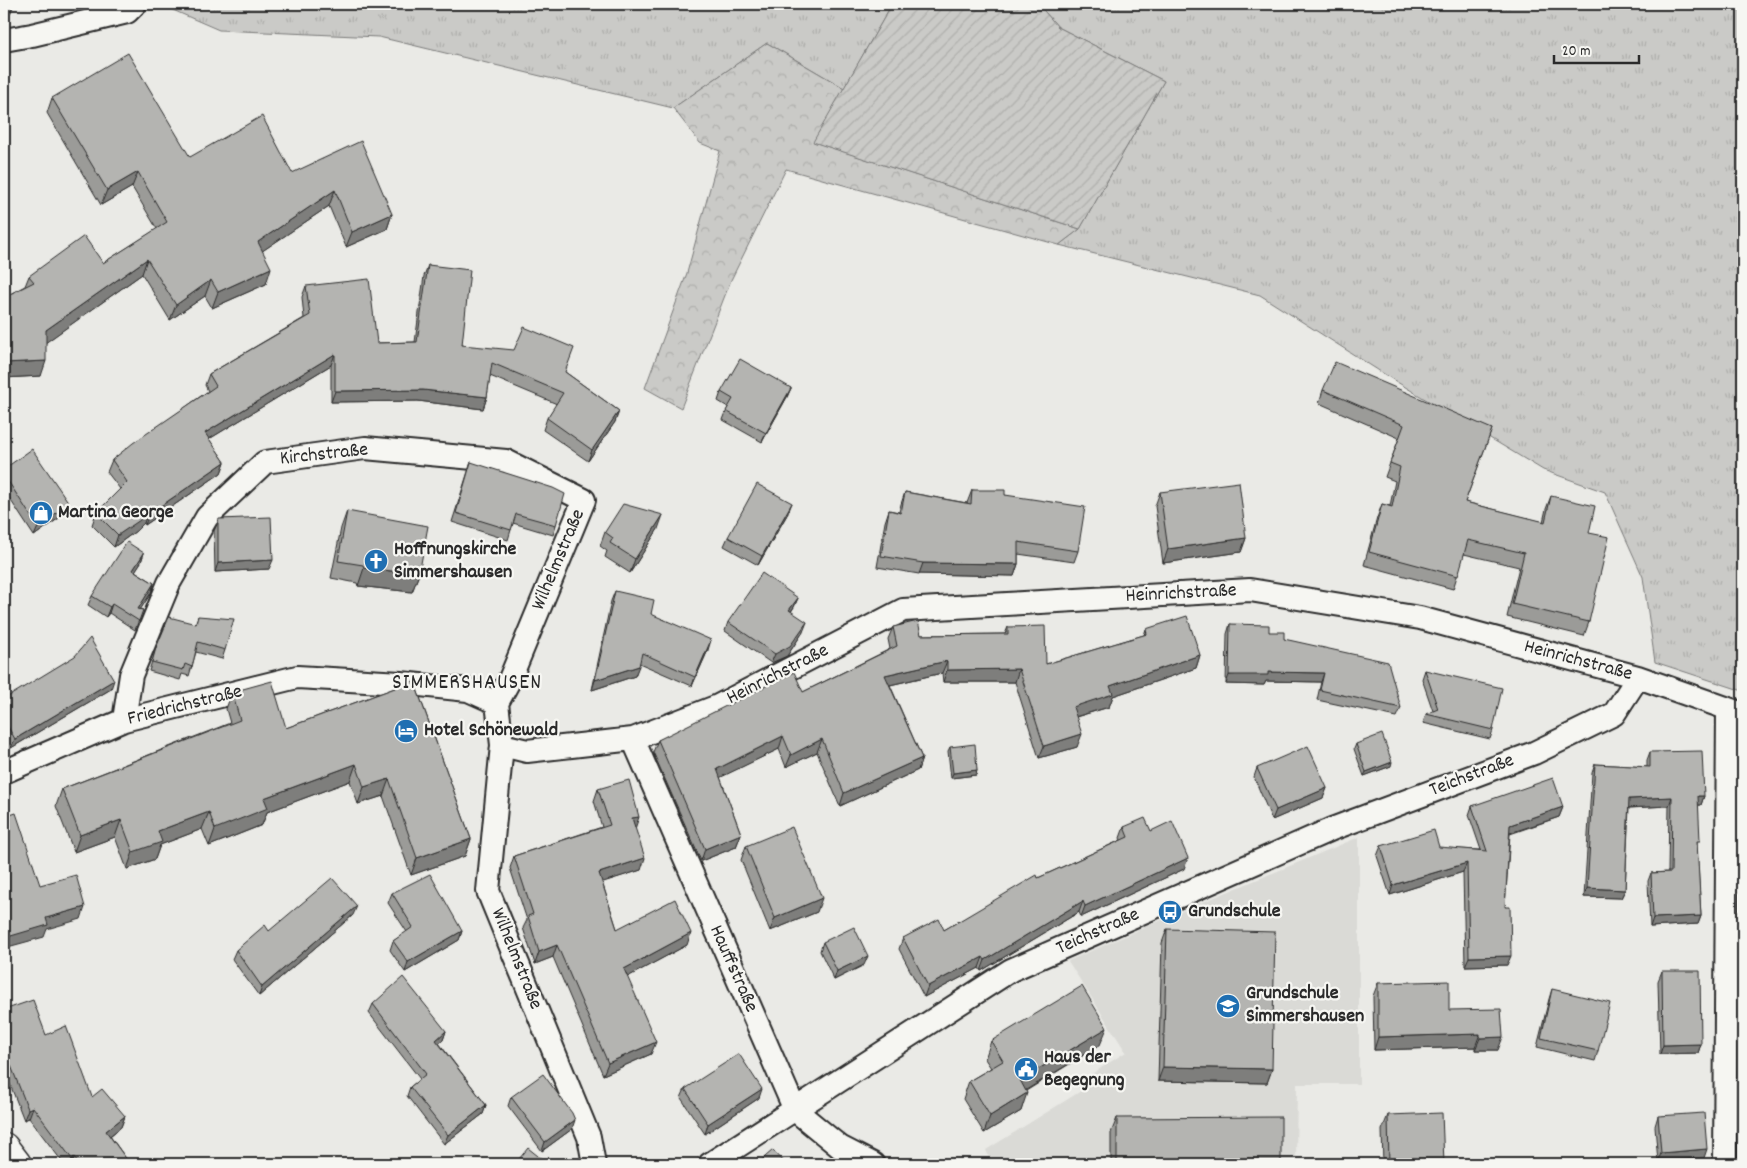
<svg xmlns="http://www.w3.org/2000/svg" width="1747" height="1168" font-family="Dekko,sans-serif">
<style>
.built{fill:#dadad6}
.grass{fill:url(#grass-tufts);stroke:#7a7a79}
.forest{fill:url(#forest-crowns);stroke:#7a7a79}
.garden{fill:url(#garden-furrows);stroke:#7a7a79}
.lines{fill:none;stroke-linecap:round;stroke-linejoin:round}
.minor-casing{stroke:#2b2b2b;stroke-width:26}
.tertiary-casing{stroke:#2b2b2b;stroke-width:31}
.minor{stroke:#f6f6f2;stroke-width:22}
.tertiary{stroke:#f6f6f2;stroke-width:28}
.wall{fill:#9b9b98;stroke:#2b2b2b}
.shaded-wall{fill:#7e7e7c;stroke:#2b2b2b}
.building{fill:#b4b4b1;stroke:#2b2b2b}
.labels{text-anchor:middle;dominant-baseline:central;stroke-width:4.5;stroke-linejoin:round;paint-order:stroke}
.street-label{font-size:20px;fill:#2b2b2b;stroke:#f6f6f2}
.poi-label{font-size:20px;font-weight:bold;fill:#2b2b2b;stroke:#f6f6f2;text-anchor:start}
.quarter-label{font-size:22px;letter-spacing:1px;fill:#2b2b2b;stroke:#f6f6f2}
</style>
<defs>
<pattern id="grass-tufts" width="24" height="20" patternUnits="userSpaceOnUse" patternTransform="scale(1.25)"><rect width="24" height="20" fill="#cacac7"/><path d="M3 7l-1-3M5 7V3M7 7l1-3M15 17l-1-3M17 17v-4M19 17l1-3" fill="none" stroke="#aeaeab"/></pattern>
<pattern id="forest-crowns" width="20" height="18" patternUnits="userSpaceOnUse" patternTransform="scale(1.25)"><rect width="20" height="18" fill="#cacac7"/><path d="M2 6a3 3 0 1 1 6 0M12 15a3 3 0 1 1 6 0" fill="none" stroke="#aeaeab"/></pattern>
<pattern id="garden-furrows" width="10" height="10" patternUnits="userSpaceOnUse" patternTransform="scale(1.25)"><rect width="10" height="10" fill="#cacac7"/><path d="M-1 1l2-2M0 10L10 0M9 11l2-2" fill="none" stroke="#aeaeab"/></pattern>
</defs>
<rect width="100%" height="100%" fill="#eaeae6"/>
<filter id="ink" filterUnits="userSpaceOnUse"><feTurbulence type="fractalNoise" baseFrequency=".02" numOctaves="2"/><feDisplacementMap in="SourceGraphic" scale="10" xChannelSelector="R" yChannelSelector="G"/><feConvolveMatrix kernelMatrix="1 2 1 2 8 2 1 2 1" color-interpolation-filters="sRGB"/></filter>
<g filter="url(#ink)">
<path class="built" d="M1359,837v247h-62l-1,80h-320l13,-7 -3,-7 95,-59 -5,-7 50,-32 -58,-91 128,-56z"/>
<path class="grass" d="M159,4h733l-48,84 -77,-45 -94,65 -294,-71 -160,-7z
M1038,4h705v687l-88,-29 -12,-85 -38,-85 -62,-22 -151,-91 -132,-84 -201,-50 21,-16 84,-148 -106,-54z"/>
<path class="forest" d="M767,43l77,45 -30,54 266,87 -21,16 -273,-76 -55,111 -50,128 -36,-20 42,-115 33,-122 -20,-8 -27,-35z"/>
<path class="garden" d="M892,4h146l20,23 106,54 -84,148 -267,-87z"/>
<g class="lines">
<g class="minor-casing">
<path id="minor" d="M4,40l28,-5 95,-23 8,-8
M124,720l7,-45 38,-92 38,-66 58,-55 100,-14 141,13 78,39 -74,179 -13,24
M633,739l162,371 45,37 33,17
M502,745l-14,146 101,246 5,27
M4,772l120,-52 173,-43 104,6 67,7 29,13 5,42 25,6 106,-12 85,-33 185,-96 347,-20 170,28 218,59 105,37
M710,1164l301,-194 321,-141 202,-76 80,-39 24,-37
M1725,1164l3,-455"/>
</g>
<g class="tertiary-casing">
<path id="tertiary" d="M4,1147l13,17"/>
</g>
<use href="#minor" class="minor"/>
<use href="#tertiary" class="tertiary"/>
</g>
<path class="wall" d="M52,98l138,59 102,16 100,41 -5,15 -41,18 -17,-41 -67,45 4,33 -54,24 -7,-12 -35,24 -28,-46 -96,68 -5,34 -37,2v-81l21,-11 4,-10 74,-13 54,-34 -25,-42 -31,18 -54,-92z
M428,265l34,80 103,27 54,39 -4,11 -27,39 -45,-31 4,-12 10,-14 -67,-28 -3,21 -4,12 -65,-8 -87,1v-37l-122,74 16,23 -4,11 -76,52 -1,-2 -8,8 -22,16 -22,-22 4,-12 24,-24 -13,-17 5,-12 96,-69 -3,-6 4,-11 95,-56 -2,-21 4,-11 71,57 38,-1 9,-66z
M791,388l-4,9 -25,45 -39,-22 5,-13 -10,-6 3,-9z
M1323,390l169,39 -27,73 78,20 3,-13 5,-13 38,37v89l-5,14 -77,-19 12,-50 -55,-13 -11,35 -89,-24 13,-47 5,-14 8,2 5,-25 -10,-4 14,-39 -80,-35z
M471,462l85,63 -3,10 -40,-12 -5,17 -56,-18z
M4,469l62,44 -32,23 -30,-46z
M972,490l33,5 73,56 -4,11 -56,-8v10l-4,12 -95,-2 -42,-7 8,-45 4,-12 10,2 2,-8 4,-12 62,11z
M1160,492l86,46 -5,14 -78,11 -8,-57z
M347,511l72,63 -7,18 -54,-6 -1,-3 -26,-5 10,-50z
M788,513l-30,52 -34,-19 4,-9z
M218,522l51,47 -54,3 -1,-41z
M658,529l-28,44 -25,-16 2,-6 -7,-5 5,-14z
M144,553l-3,9 -6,9 19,12 -3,10 -11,16 3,1 -8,20 -26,-17 -3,4 -18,-12 4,-9z
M615,591l93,59 -16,36 -53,-23 -4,13 -43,14 19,-89z
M798,598l-4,9 -3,5 12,20 -16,24 -16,7 -46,-32 3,-9z
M198,616l27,34 -3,9 -26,-7 -7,24 -7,-2 -2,6 -31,-9 7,-23 39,-24z
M1230,624l39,8 15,7 117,69 -4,9 -80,-17 4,-18 -55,-1 -2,4 -38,-1 1,-50z
M893,627l28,8 84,-1 3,-7 38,37 98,-29 2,-6 54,26 -4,13 -83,28 -4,11 -33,10 1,30 -38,11 -24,-76h-72l-1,-9 -52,12 32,73 -4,12 -78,36 -23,-54 -31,15 -7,-18 -59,28 21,57 -5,13 -35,14 -48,-109 5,-12 145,-48 87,-43 -2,-10z
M1425,670l68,60 -3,9 -67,-16 3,-9 7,-3 -11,-32z
M414,681l57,158 -6,17 -54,19 -28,-79 -25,8 -8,-23 -83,31 -5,13 -53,21 -7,-17 -42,16 -5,14 -28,10 -12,-32 -41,15 -18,-46 6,-17 168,-66 -4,-14 6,-17 54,36z
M111,689l-100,59 -7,-13v-39l2,2z
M1356,744l35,22 -27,10 -10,-27z
M950,747l27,23 -1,5 -25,3 -3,-27z
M1650,752l54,44 -3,9h-3l-1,42 4,69 -3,8 -48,3 -2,-46 3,-8 17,-1 1,-66 -40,2 -4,82 -4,8 -37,-1 8,-124 3,-9 52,3v-7z
M1257,768l70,20 -4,10 -51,22 -18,-43z
M598,789l37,39 6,42 -39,12 15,47 70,16 -60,32 24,77 -48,21 -50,-118 -18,7 -12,-36 4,-8 -17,-52 4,-12 88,-29 -8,-26z
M1472,806l91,1 -4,10 -49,17 -5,73 2,58 -42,1 -2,-94 -73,23 -13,-39 4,-10 100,4 -12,-35z
M1124,827l27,4 33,38 -103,48 -2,-5 -98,59 -2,-3 -55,29 -25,-48 4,-11 41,-8 94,-52 83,-38 -1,-2z
M746,846l71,66 -47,19 -29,-71z
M392,893l70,38 -3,9 -54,32 -15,-22 3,-9 14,-9 -19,-29z
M353,915l-94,81 -27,-37 4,-9 33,-19z
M1167,929l105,140 -5,14 -109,-2 4,-138z
M823,942l41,23 -30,15 -14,-29z
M1662,971l39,73 -3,9 -38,1 -2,-73z
M1378,983l71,27 49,40h-23v-3l-101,3 -1,-54z
M1552,989l46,62 -3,10 -58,-14 12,-48z
M373,1004l73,27 -3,9 -4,3 47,62 -3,9 -39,30 -37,-48 3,-9 10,-8 -51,-66z
M4,1010l42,25 46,62 33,19 -4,11 -11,9 20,28h-66l-35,-46 -5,2 -20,-51z
M991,1041l109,4 -74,46 -5,20 -37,22 -21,-34 6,-18 22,-13 -6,-9z
M685,1089l74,9 -54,36 -24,-36z
M511,1097l61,32 -30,22 -34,-45z
M1388,1115l56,49h-61l-1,-34z
M1658,1116l46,42 -46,4 -3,-36z
M1117,1118l164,46h-170v-31z"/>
<path class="shaded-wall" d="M14,4l-4,10 -6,1v-9z
M138,172l-6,15 -31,18 6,-15z
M335,190l-6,16 -77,52 6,-16z
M392,214l-5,15 -41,18 6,-15z
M147,259l-5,15 -101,72 5,-16z
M271,268l-5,16 -54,24 6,-16z
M211,280l-6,16 -35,24 6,-15z
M335,354l-4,11 -130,79 4,-11z
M46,361l-5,15 -37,2v-15z
M791,388l-4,9 -25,45 4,-9z
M423,390l64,7 -4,12 -65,-8 -87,1 4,-11z
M619,411l-4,11 -27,39 4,-11z
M225,462l-4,11 -76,52 4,-11z
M69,503l-3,10 -32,23 4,-9z
M792,503l-4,10 -30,52 4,-9z
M148,512l-4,11 -8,8 -22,16 4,-12z
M663,515l-5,14 -28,44 5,-14z
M1246,538l-5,14 -78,11 5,-14z
M144,553l-3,9 -11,17 3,-9z
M273,560l-4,9 -54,3 3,-9z
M923,563l95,1 -4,12 -95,-2z
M364,568l55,6 -7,18 -54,-6z
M154,583l-3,10 -16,25 3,-9z
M798,598l-4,9 -9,12 4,-9z
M112,604l-3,9 -3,4 4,-10z
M807,622l-4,10 -16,24 -16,7 4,-9z
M711,640l-3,10 -16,36 3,-9z
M1200,655l-4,13 -83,28 -4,11 -41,12 5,-12 37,-21z
M947,661l-5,12 -61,14 4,-12z
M639,666l-4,10 -43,14 3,-10z
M1019,669l-4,13h-72l4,-12z
M1268,672l56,1 -3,9 -55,-1 -2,4 -38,-1 3,-9z
M114,680l-3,9 -100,59 4,-9z
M1082,734l-5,13 -38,11 5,-12z
M783,736l-4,13 -66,32 4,-12z
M822,739l-5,13 -31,15 5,-12z
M922,758l-4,12 -78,36 4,-13z
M1392,762l-1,4 -27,10 2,-4z
M356,764l-6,17 -83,31 -5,13 -53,21 6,-17 49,-31z
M977,770l-1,5 -25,3 2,-5z
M389,779l-6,17 -25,8 6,-17z
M1327,788l-4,10 -51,22 4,-10z
M1698,796h6l-3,9h-6z
M1672,797l-3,9 -43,2 3,-9z
M1563,807l-4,10 -52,17 3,-9z
M209,812l-7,17 -42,16 -5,14 -28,10 6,-17 25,-21z
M639,817l-4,12 -3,-11z
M121,820l-6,17 -41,15 6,-17z
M741,834l-5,13 -35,14 4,-12z
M471,839l-6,17 -54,19 6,-17z
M645,858l-4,12 -47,15 5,-12z
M1188,858l-4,11 -103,48 4,-11z
M1467,863l-4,9 -73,23 3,-10z
M1587,888l38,2 -4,8 -37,-1z
M822,898l-5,14 -47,19 5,-13z
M1083,901l-4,11 -98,59 4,-11z
M357,906l-4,9 -94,81 3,-9z
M85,907l-4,12 -34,10 -3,8 -40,11v-10l42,-20z
M1701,916l-3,8 -48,3 3,-9z
M462,931l-3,9 -54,32 3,-10z
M691,933l-4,12 -67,36 4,-12z
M557,945l-4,12 -18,7 4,-12z
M868,956l-4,9 -30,15 3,-9z
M1511,956l-4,9 -42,1 4,-9z
M983,957l-4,11 -55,29 4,-11z
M1107,1028l-7,17 -87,53 7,-18z
M446,1031l-3,9 -11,9 4,-9z
M1480,1034l-5,13 -101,3 4,-13z
M1503,1037l-5,13h-23l5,-12z
M656,1042l-5,12 -48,21 5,-12z
M1701,1044l-3,9 -38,1 3,-9z
M1163,1067l109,2 -5,14 -109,-2z
M762,1089l-3,9 -54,36 3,-10z
M1027,1093l-6,18 -37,22 6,-17z
M486,1105l-3,9 -39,30 4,-9z
M33,1107l-4,11 -5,2 4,-11z
M125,1116l-4,11 -19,15 4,-11z
M575,1120l-3,9 -30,22 3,-9z
M1707,1149l-3,9 -46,4 3,-9z
M74,1157l-2,7h-2l2,-5z"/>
<path class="building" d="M4,4h10l-10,2z
M128,53l62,104 72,-41 30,57 69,-32 31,73 -40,18 -17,-42 -77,52 13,26 -53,24 -7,-12 -35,25 -29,-46 -101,71v31l-42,2v-66l30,-15 -5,-6 55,-40 19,27 64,-41 -29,-50 -31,18 -55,-92z
M428,265l42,5 -8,75 52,5 10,-23 50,21 -9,24 54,39 -27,39 -45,-32 16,-25 -71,-30 -5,34 -64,-7 -88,1v-37l-130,79 20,29 -76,52 -1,-2 -8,8 -22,15 -22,-22 31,-31 -15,-22 21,-17 83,-57 -7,-12 101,-59 -4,-29 63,-7 8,64 40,-1z
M740,359l51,29 -25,45 -40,-22 7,-12 -12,-7z
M1335,362l157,67 -27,73 80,20 6,-26 44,10 -6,27 20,4 -20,85 -77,-18 12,-51 -56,-13 -10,36 -89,-24 13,-48 10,3 8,-40 -10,-4 14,-38 -81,-35z
M32,449l37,54 -31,24 -34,-52v-6z
M471,462l82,26 12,6 -9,31 -40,-11 -5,16 -55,-17z
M1239,482l7,56 -78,11 -8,-57z
M757,484l35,19 -30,53 -34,-19z
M972,490h33v5l80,12 -7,44 -60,-9v22l-95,-1 -42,-7 8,-46 12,3 4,-21 66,12z
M623,504l40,11 -28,44 -25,-16 3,-5 -8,-6z
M347,511l81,15 -9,48 -55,-6 -1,-3 -25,-4z
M271,517l2,43 -55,3v-41l1,-3z
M127,542l17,11 -11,17 21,13 -16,26 5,1 -4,11 -27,-17 -2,3 -18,-11z
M762,573l36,25 -9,12 18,12 -17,24 -15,8 -47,-32z
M615,591l39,9 -3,14 60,26 -16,37 -53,-24 -3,13 -44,14z
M198,616l36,3 -9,31 -27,-8 -6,25 -7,-3 -2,6 -31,-8 4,-14 13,-31 27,7z
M1187,616l13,39 -90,31 3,8 -40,13 9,27 -38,12 -25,-77 -72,1v-9l-62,14 37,83 -78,35 -22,-54 -31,16 -8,-19 -66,33 24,65 -36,15 -47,-109 136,-68 9,20 94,-46 -4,-19 25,-6 3,14 87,-1v-7l37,-1 1,38 101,-30 -1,-5z
M1230,624l39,1v7h15v7l104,23 13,46 -81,-18 4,-17 -56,-1v3h-39z
M90,638l24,42 -99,59 -11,-19v-24l2,2 69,-42z
M1425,670l77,18 -9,42 -67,-16 12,-5z
M272,681l14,47 128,-47 57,158 -54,19 -28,-79 -25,8 -8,-23 -92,34 4,10 -53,21 -6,-17 -51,19 4,11 -29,10 -12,-32 -41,15 -18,-46 178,-69 -8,-28z
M1382,734l10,28 -26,10 -10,-28z
M975,744l2,26 -24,3 -3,-26z
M1308,746l19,42 -51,22 -19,-42z
M1702,751l2,45h-6l2,45h-3l4,75 -48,2 -2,-45 20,-1 1,-75 -43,2 -4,91 -38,-2 8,-124 55,3v-15z
M1553,778l10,29 -53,18 -5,82h5l1,49 -42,1 -2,-94 -74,22 -12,-39 53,-16 5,17 48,4 -15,-45z
M629,780l10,37 -7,1 13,40 -46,15 18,56 58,-30 16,34 -67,36 32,73 -48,21 -51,-118 -18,7 -11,-36 5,-2 -19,-58 96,-31 -12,-36z
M16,813l24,72 36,-10 9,32 -39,11 2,7 -44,13v-121z
M1145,818l6,13 21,-10 16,37 -103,48 -2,-5 -98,59 -2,-3 -55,29 -25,-48 36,-19 5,11 93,-55 1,3 90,-41 -4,-10z
M792,827l30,71 -47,20 -29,-72z
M430,874l32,57 -54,31 -15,-21 20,-14 -21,-34z
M332,878l25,28 -95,81 -26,-37 29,-25 4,6z
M854,927l14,29 -31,15 -14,-29z
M1167,929l108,3 -3,137 -109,-2z
M1662,971h38l1,73 -38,1z
M403,977l43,54 -10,9 50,65 -38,30 -38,-48 16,-13 -53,-70z
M1449,981v29l52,-1 2,28 -23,1v-4l-102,3v-54z
M1082,986l25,42 -87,52 7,13 -37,23 -21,-35 34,-20 -12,-20z
M1552,989l58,14 -12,48 -57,-13z
M33,1000l13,35 20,-9 26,71 10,-8 23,27 -19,15 24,33h-50l-6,-7 -2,2 -39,-52 -5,2 -24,-61v-38z
M739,1054l23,35 -54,35 -23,-35z
M543,1074l29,39 3,7 -30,22 -34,-45z
M1442,1113l2,51h-55l-1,-49z
M1704,1113l3,36 -46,4 -3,-37z
M1281,1117v47h-164v-46z
M528,1148l20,16h-33z
M773,1150l13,14h-29z
M833,1161l4,3h-7z"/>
</g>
<defs>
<g id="shop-disc" transform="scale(1.25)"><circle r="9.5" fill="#1f6fb2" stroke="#f6f6f2"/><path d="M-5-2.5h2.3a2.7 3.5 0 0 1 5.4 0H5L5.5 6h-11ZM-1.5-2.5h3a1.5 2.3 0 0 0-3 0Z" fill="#fff"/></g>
<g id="church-disc" transform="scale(1.25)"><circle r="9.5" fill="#1f6fb2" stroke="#f6f6f2"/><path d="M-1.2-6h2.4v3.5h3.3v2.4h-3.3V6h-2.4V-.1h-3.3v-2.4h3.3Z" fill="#fff"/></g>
<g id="hotel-disc" transform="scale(1.25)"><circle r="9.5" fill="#1f6fb2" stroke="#f6f6f2"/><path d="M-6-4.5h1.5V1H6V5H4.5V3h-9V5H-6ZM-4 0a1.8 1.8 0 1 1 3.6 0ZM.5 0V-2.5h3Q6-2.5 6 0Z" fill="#fff"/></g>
<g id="bus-disc" transform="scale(1.25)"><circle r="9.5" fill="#1f6fb2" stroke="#f6f6f2"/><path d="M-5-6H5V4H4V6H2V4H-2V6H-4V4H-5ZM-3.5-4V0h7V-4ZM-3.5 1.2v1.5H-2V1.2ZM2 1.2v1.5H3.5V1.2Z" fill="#fff"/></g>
<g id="school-disc" transform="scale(1.25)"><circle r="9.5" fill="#1f6fb2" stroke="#f6f6f2"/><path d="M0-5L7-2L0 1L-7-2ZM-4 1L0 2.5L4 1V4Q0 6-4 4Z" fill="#fff"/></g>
<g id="civic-disc" transform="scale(1.25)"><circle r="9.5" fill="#1f6fb2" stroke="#f6f6f2"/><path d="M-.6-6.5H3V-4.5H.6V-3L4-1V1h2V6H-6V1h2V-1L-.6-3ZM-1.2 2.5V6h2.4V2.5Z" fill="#fff"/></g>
</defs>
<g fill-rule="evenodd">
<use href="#shop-disc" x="41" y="513"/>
<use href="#church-disc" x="376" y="561"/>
<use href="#hotel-disc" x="406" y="731"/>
<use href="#bus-disc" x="1170" y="912"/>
<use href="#school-disc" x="1228" y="1006"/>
<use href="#civic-disc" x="1026" y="1069"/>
</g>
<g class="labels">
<g class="street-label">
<text transform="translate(324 455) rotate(-6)">Kirchstraße</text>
<text transform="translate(559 560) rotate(-67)">Wilhelmstraße</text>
<text transform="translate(1181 594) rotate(-3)">Heinrichstraße</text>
<text transform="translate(1578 661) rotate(15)">Heinrichstraße</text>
<text transform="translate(778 675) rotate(-27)">Heinrichstraße</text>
<text transform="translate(185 706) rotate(-14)">Friedrichstraße</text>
<text transform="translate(1472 776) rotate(-21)">Teichstraße</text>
<text transform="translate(1098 932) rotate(-24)">Teichstraße</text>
<text transform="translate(516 959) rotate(68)">Wilhelmstraße</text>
<text transform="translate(733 969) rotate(66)">Hauffstraße</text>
</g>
<g class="poi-label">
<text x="58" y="513">Martina George</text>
<text x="394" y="550">Hoffnungskirche<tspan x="394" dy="23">Simmershausen</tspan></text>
<text x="424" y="731">Hotel Schönewald</text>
<text x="1188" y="912">Grundschule</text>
<text x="1246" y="994">Grundschule<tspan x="1246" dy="23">Simmershausen</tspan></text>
<text x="1044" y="1058">Haus der<tspan x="1044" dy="23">Begegnung</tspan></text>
</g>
<g class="quarter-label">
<text x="467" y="683">SIMMERSHAUSEN</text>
</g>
</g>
<rect width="1747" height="1168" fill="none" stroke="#f6f6f2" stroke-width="20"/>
<rect x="10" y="10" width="1727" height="1148" fill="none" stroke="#2b2b2b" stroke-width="2" filter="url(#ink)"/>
<path d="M1554 55v8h85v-8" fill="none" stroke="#2b2b2b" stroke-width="2.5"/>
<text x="1562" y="55" font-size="15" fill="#2b2b2b" stroke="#f6f6f2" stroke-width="4" paint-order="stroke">20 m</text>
</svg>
